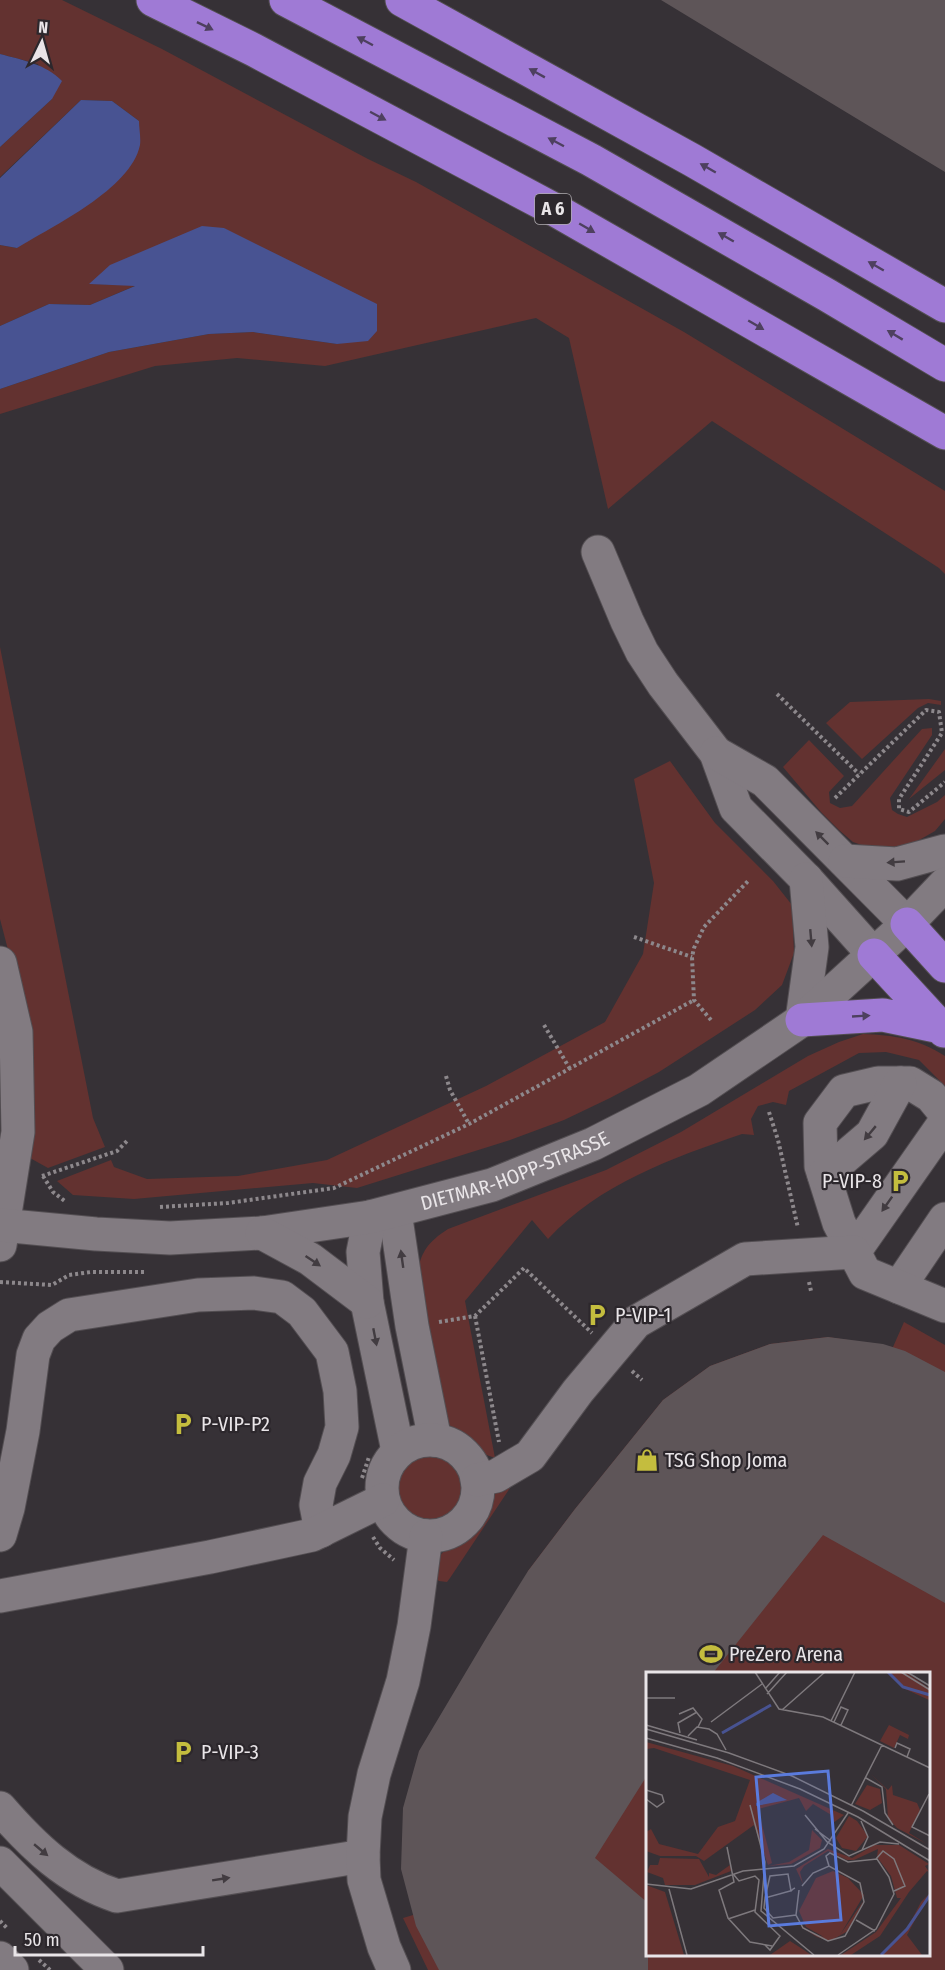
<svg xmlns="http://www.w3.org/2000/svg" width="945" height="1970" font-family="'Fira Sans Condensed',sans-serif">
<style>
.green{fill:#633230;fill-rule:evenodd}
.water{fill:#485392}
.building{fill:#5e5558}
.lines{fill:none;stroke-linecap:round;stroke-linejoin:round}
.minor-casing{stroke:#534e52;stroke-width:35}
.highway-casing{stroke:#534e52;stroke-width:35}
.path{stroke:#8d888c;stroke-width:4;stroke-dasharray:3 3;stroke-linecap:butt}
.minor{stroke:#827b81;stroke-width:33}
.highway{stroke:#9f7ad5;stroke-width:33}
.oneway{fill:#4e405f}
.oneway2{fill:#423c41}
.labels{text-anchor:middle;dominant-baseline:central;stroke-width:4.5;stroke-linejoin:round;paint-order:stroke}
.shield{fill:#2c272c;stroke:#b0acb0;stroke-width:1.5}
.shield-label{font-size:18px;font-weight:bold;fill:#e9e5e8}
.street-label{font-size:20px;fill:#e9e5e8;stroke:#2c272c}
.poi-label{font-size:20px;fill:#e9e5e8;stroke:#2c272c;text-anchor:start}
.inset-river{fill:none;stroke:#485392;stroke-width:3}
.inset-road{fill:none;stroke:#7e797d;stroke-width:1.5}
.view{fill:#5a7bdd;fill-opacity:0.15;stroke:#5a7bdd;stroke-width:3}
.inset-edge{fill:none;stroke:#e9e5e8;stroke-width:3}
</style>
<rect width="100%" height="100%" fill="#363136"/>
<path class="green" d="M0,0h62l100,49 206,110 48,23 268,150 261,159v83l-6,-6 -227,-147 -104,88 -39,-171 -33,-20 -211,48 -88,-8 -82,8 -155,48v-25l109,-37 100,-18 44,-2 84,12 10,-2 -123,-114 -134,56 47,1 -47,20 -41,-1 -49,22v-81l17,3 122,-127 -27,-20 -31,-1 -81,77v-30l52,-48 -14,-35 -38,-10z
M0,647l93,471 12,29 -57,21 -18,-10 1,-120 -31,-119z
M929,699l12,2v4l-13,-2 -10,5 -56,51 -36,-36 24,-21z
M932,728v7l-42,63 2,12 6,4 9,3 30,-15 8,-7v24l-10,12 -28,16 -31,3 -23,-8 -14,-12 -18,-18 -38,-45 26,-27 35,36 -15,16 1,11 10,5 12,-2 70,-77z
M945,749v21l-36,29z
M670,761l45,62 58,58 19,24 2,48 -12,32 -27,25 -96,62 -49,26 -46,22 -57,21 -150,47 -44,-5 -179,16 -61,-4 -16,-14 54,-21 3,7 33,12 91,-3 89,-16 159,-74 119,-64 38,-68 11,-71 -20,-104z
M863,1034c30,1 56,5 82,22v30l-26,-26 -33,-8 -27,1 -70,38 -3,14 -13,-3 -15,4 -7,13 3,16 -12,-1c-70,24 -143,50 -194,105l-16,-19 -67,81 30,157 -14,-5 -35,-31 -30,-141c4,-27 9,-37 32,-52l158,-59 75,-38 127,-76 31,-14z
M904,1322l41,23v625h-517l-25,-52 10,-3 115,-344 47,-62 88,-109 47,-34 60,-22 58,-7 65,10zM648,1673h280v281h-280z
M397 1488a33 33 0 1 1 66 0a33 33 0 1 1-66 0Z
M503,1482l7,6 -60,90 -3,4 -8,-1 -6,-5c5,-33 24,-28 40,-48 14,-16 15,-33 30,-46z"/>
<path class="water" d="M0,54c22,6 46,10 62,27l-10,18 -52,48z
M81,100l31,1 27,20c0,7 2,17 1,24 -9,44 -87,81 -123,103l-17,-3v-67z
M202,226l22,2 153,76v27l-9,10 -31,3 -84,-12 -44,2 -100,18 -109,37v-63l49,-22 41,1 45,-19 -46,-2 21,-19z"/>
<path class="building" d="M661,0h284v172z
M828,1337l55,7 22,7 40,21v231l-122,-68 -110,138h-65v101l-53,84 53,45v67h-209l-23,-44 -15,-57 2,-61 16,-57 69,-116 40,-64 47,-62 88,-109 47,-34 60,-22z"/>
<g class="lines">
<g class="minor-casing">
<g id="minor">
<path d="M598,552l29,69 15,31 21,32 53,69 20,55 70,71 68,76"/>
<path d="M716,753l49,28 142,143"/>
<path d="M845,861l52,3 48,-13"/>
<path d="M0,963l16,69 2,100 -18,113"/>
<path d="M802,1020l10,-73 -6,-68"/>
<path d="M945,1113l-14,-17 -21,-13h-32l-34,8 -24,32 1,43 18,57 15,29 91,-130"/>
<path d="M824,1175l48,-41 28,-51"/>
<path d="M395,1212l17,114 23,114"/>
<path d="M370,1217l-7,35 4,50 31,149"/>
<path id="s1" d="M0,1225l96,9 74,4 92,-5 108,-16 122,-32 101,-41 106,-54 103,-70 105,-96 38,-40"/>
<path d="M262,1233l48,26 57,43"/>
<path d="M899,1287l46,-68"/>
<circle cx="430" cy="1488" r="48"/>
<path d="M477,1480l19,-4 34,-20 48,-65 58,-69 109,-63 109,-7 11,21 80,33"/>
<path d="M0,1535l8,-27 15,-77 10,-76 6,-16 11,-12 19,-12 129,-20 56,-2 28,4 20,15 30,40 8,39 2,36 -8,28 -14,28 -4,22 5,26"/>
<path d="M0,1596l210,-39 102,-22 71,-35"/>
<path d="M0,1808c33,38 68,72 117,88l246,-40"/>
<path d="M0,1863l107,107"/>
<path d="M0,1958l12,12"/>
<path d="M394,1970l-10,-23 -20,-67 -1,-24 2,-39 9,-43 29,-93 11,-55 12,-90"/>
</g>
</g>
<g class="highway-casing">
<path id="highway" d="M153,0l101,50 303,161 388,222
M286,0l305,160 236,135 118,70
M402,0l290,160 253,146
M907,924l38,42
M874,955l70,76
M802,1020l81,-5 58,12"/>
</g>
<path class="path" d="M777,694l82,80
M835,798l91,-88 13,2 3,21 -43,66v10l10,3 36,-30
M634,937l58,20
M711,1020l-17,-20 -2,-43 2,-9 10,-21 45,-47
M544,1025l26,44
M446,1076l4,14 19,34
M769,1112l9,28 20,88
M42,1176l75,-25 10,-10
M43,1176l10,16 13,10
M160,1207l68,-4 106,-15 135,-64 225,-124
M0,1282l52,3 17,-10 22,-3h55
M809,1282l2,9
M475,1316l24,126
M439,1322l36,-6 49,-48 68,65
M632,1371l10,9
M362,1478l7,-21
M373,1537l7,11 14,12
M0,1921l8,8
M39,1960l11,10"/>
<use href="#minor" class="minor"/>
<use href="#highway" class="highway"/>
</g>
<defs><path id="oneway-solid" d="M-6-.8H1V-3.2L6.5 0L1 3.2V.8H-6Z" transform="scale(1.5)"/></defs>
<g class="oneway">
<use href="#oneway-solid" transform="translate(205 26) rotate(26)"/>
<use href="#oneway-solid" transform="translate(365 41) rotate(-152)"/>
<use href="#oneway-solid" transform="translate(537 73) rotate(-151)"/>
<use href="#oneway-solid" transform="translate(378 116) rotate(28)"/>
<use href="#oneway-solid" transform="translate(556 142) rotate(-152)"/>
<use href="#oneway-solid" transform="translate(708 168) rotate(-150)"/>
<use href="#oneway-solid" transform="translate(587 228) rotate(30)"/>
<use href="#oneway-solid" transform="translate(726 237) rotate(-150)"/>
<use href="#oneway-solid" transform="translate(876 266) rotate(-150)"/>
<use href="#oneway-solid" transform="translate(756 325) rotate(30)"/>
<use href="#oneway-solid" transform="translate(895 335) rotate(-149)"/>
<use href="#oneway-solid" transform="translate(861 1016) rotate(-3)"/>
</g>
<g class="oneway2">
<use href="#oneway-solid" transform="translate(822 838) rotate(-135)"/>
<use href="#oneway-solid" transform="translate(896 862) rotate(176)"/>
<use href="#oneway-solid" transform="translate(811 938) rotate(85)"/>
<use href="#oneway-solid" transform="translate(870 1133) rotate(130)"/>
<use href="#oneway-solid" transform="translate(887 1204) rotate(125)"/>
<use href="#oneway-solid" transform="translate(402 1259) rotate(-98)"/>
<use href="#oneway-solid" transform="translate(313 1261) rotate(34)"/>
<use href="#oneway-solid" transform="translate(375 1337) rotate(79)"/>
<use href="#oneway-solid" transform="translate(41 1850) rotate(40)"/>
<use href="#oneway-solid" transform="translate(221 1879) rotate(-9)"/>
</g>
<defs>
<g id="parking-bare" transform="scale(1.8)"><path d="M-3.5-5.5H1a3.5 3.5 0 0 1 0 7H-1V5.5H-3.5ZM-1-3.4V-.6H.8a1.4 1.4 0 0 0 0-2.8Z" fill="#c4bd3e" stroke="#2c272c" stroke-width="2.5" paint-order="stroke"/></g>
<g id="shop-bare" transform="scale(1.8)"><path d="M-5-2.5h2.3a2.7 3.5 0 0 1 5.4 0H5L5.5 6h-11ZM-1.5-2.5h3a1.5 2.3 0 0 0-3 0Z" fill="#c4bd3e" stroke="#2c272c" stroke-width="2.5" paint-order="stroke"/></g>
<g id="stadium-bare" transform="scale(1.8)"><path d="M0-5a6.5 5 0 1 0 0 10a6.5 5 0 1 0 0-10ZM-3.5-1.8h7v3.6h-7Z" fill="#c4bd3e" stroke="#2c272c" stroke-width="2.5" paint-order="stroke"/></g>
</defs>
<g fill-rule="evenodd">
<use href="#parking-bare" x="900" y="1181"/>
<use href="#parking-bare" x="597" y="1315"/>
<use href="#parking-bare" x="183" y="1424"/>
<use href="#shop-bare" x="647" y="1460"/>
<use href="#stadium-bare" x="711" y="1654"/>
<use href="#parking-bare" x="183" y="1752"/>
</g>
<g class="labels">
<rect class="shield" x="535" y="194" width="36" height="30" rx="4.5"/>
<g class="shield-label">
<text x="553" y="209">A 6</text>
</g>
<g class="street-label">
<text stroke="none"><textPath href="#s1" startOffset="524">DIETMAR-HOPP-STRASSE</textPath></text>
</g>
<g class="poi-label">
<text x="882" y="1181" text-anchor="end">P-VIP-8</text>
<text x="615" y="1315">P-VIP-1</text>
<text x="201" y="1424">P-VIP-P2</text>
<text x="665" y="1460">TSG Shop Joma</text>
<text x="729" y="1654">PreZero Arena</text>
<text x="201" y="1752">P-VIP-3</text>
</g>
</g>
<g transform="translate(646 1672)">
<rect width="284" height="284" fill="#363136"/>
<path d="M240,0h19l24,16v12l-26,-12zM243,53l20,10 -1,4 -8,-4 -6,13 -14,-7zM0,70l87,24 111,49 -11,8v-7l-20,-12 -7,7 -7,-13 -41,11 14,54 -4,2 -14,-40 -50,36 -8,-5h-36l-14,-5v-19l5,-3 8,15 39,10 20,-27 17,-6 15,-41 -96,-32 -8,1zM225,102l17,16 4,-5 1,10 24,8 3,7 -11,23 18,11 -30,-16 -9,-10 -2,-29zM221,113l13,4 2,14 -12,7 -15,-6zM203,144l8,5 11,15 -12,15 -14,-3 -6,-10zM166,158l10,10 -2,8 -29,16 -23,2 21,-4 20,-12zM228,173h25l30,19 -4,2 4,6 -2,-1 -18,21 -29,44 -29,19h-10l35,-23 25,-34h-4l-6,-22 -14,-19 1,-8 -24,11h-7l-19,-9 -24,15 -4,6 3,12 -7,-15 32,-20 24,9zM14,186l39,1 10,18v-4l7,2 14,-10 1,6 -36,14h-30l-2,-7 -16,-6 3,-7h8zM187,199l15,7 16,17 -24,40 24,-35 -16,31 -18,10 -13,-4 -11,-7 -6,-6 12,9 12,4 -18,-10 -7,-16 17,-33zM0,213l19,7 19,63h-38zM283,222l-22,41 15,20h-41l26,-26 14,-27zM144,269l14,9 7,5h-41z" fill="#633230"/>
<path d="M127,121l14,7 -31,6v-3z" fill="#485392"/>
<path class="inset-river" d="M242,0l15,15 27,8M76,61l49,-28M235,283l26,-26 23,-34"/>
<path class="inset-road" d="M109,0l24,37 44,8 107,51M255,0l29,18M261,0l23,14M119,17l15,-17M121,22l20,-22M0,26h29M136,38l43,-38M33,42l14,-6 9,11 -4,8M185,49l24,-49M65,50l51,-38M188,50l7,-15 7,3 -7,15M0,53l51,15M0,57l83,24 63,23 71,35 67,39M34,61l-2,-10 19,-11M42,64l9,-9 12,2 8,5 9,16M0,66l71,20 83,31 58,28 72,44M249,76l2,-5 13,6 -3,8M220,106l16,9 3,26 8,12M0,118l16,5 2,7 -7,5 -11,-8M283,122l-17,33 18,9M104,133l15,57 -4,49 53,44M205,134l31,-61M159,143l23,28M215,149l7,16 -6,13M169,157l16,12M183,171l20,13 31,-14 19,2M81,175l7,35 -15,8 9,28 22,24 22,4M230,187l7,-8 11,8 11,27 -11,5M183,194l-3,-10 4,-3 18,9 29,-3 12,18 5,17 -18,35 -38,26M88,203l5,6 16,-5 4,4 -4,32 25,24 -10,14 -5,-5M0,212l45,5 52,-18 51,-5 30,-17 24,-36M23,217l18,66M153,218l-3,25 7,13 25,13 17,-5 19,-34 -4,-19 -31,-17 -16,7 -11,13M145,219l-3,-17 -18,2 -5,22 25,-7h1l2,-2 2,-1M119,226l-1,10 9,10 23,-3M82,247l27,-9M210,248l19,11"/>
<path class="view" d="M182,99l13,149 -72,6 -13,-149z"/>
<rect width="284" height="284" class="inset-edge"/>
</g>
<g transform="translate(42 42) rotate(5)" stroke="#2c272c" stroke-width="4.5" paint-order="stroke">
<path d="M0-4.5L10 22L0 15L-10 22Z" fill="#e9e5e8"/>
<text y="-9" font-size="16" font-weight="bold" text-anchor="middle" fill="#e9e5e8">N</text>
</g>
<path d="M15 1946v9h188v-9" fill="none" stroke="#e9e5e8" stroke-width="3"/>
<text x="24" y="1946" font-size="18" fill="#e9e5e8" stroke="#2c272c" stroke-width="4.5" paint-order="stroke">50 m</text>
</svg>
